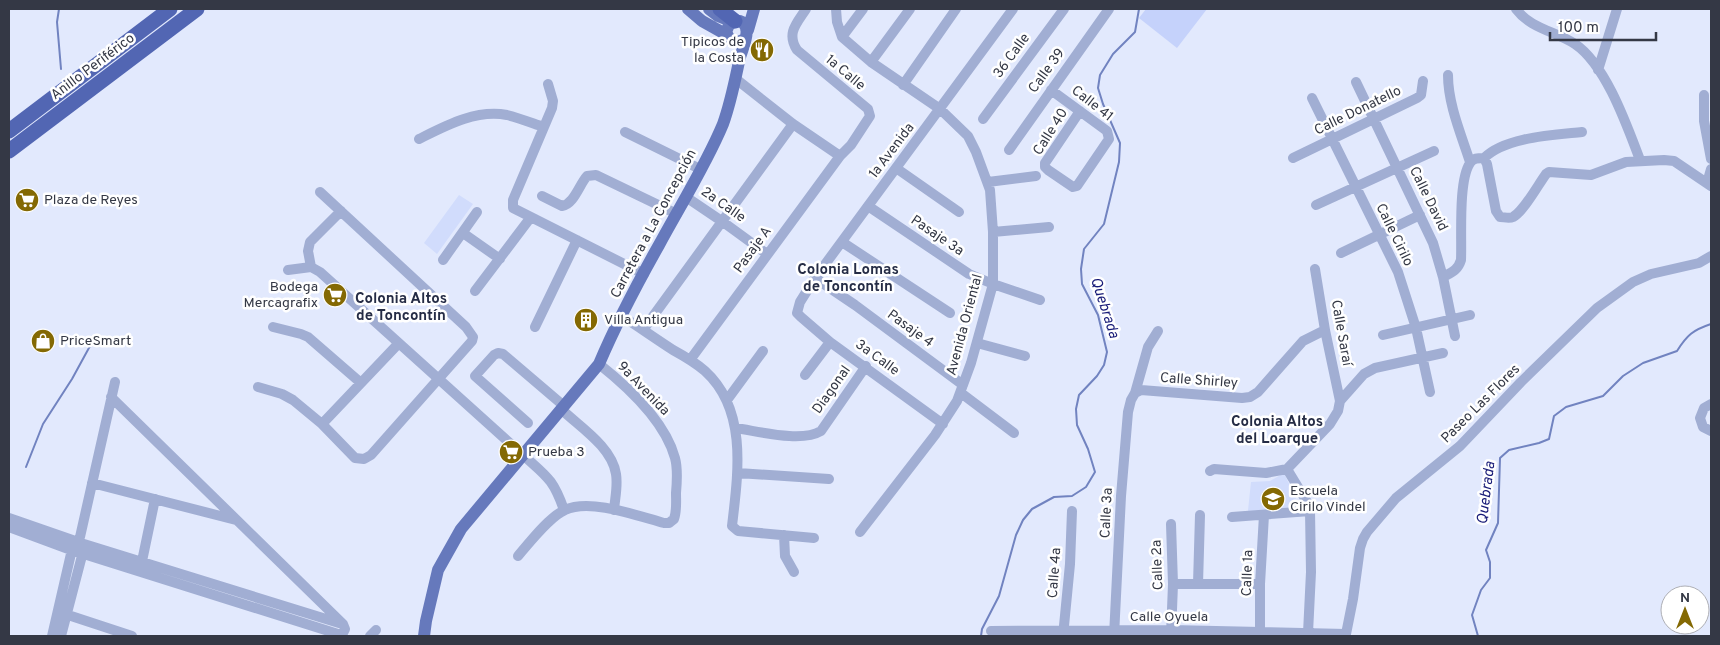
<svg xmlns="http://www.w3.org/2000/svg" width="1720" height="645" font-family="Overpass,sans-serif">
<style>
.built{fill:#d1dcfc}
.green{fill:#c5d2fb}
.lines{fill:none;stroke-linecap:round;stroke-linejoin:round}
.stream{stroke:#7183c0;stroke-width:2}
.minor{stroke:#a1aed3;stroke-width:10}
.major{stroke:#6679bc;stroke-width:12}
.highway{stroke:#5266b3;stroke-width:15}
.labels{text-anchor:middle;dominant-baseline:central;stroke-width:5;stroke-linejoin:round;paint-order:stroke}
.poi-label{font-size:14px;fill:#343845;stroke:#fff;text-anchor:start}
.street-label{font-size:14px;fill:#343845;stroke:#fff}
.neighbourhood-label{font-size:15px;font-weight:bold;fill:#252c45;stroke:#fff}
.water-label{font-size:15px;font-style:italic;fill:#171a77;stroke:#fff}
</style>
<rect width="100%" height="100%" fill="#e2e9fd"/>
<path class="built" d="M459,195l14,9 -36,50 -13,-11z
M1284,473l20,43 -57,4 4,-38 19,-1z"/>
<path class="green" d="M1146,9h61l-30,39 -38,-30z"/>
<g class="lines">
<path class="stream" d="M59,9l-2,13 4,47
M26,467l17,-43 29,-45 18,-33
M981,636l1,-7 17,-33 17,-61 7,-15 9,-11 22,-12 18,-1 14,-9 9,-15 -7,-23 -11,-24 -1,-16 3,-14 18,-19 7,-11 3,-13 -9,-37 -16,-31 -1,-15 3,-20 20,-25 15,-62 1,-19 -17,-39 -5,-16 2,-13 13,-21 22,-22 4,-23
M1478,636l-6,-21 9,-25 9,-12v-16l-4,-12 12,-27 2,-65 9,-8 30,-7 10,-4 5,-23 12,-9 37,-11 20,-20 20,-13 34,-12c10,-16 16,-21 34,-27"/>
<path class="minor" d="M836,9l1,13 5,15 29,25 69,47 28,27 8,16 14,38 3,42v52l-22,79 -14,38 -22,34 -75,97
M1516,9c15,20 39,22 59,35 31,21 52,82 65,116
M842,37l21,-28
M871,62l39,-53
M1598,70l19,-61
M1448,75c0,29 13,59 22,87
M736,79l57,45 47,32
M1356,82l77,161 10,34 12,59
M548,84l5,17 -1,7 -39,92v8l131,66
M903,85l53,-76
M1051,90l56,41 2,8 -32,47 -4,1 -25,-17 -3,-3v-4l35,-52
M1704,95v26l7,38
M1312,98l86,174 18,56 14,64
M983,119l81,-110
M625,132l75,37
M419,139c26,-13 57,-30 88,-24 12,3 25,8 37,12
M1009,150l100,-141
M1293,158l124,-60 4,-3 2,-14
M1484,158c21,-21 69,-23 98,-26
M896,168l63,44
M988,182l48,-6
M1707,183l4,-14
M542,196l20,10c12,-2 17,-21 25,-30l9,-1 81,39
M686,197l37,25 44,32
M1316,205l118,-54
M868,206l101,68 24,10 47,16
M993,232l56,-5
M463,233l37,26
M842,242l108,71
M1341,253l79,-38
M443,260l34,-48
M311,267l-3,-16 2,-9 31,-31
M1315,269l10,61 15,71
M288,270l23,-3 9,5 202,182c24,22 31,24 42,56
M1443,277c9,-5 15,-7 18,-17 1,-23 -3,-79 9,-97 3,-5 8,-5 14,-5l3,6 9,47 4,6c4,0 9,2 13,0 11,-6 25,-32 33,-43l3,-2 42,3 35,-13 38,-2 10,1 37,25
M815,278l40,27 108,80
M475,291l56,-74
M622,316c17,11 34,23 51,34 11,6 23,13 32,21 43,39 33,103 27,155l6,5 76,7
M273,327l28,7 7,3 53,46
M535,327l42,-87
M643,330l150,-206
M1383,335l87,-20
M977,343l48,13
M690,360l150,-204 11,-11 19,-29 -2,-7 -71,-59c-11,-17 0,-27 9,-41
M805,375l25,-33
M258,387l24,7 11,6 29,24 33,34 9,1 7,-4 101,-114 1,-4 -7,-10 -146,-135
M961,393l53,40
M1135,393l6,-3 101,8 8,-1 8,-5 45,-51 22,-11
M727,400l36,-49
M1711,404l-7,4 -4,10 3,9 8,4
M561,409c19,18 51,38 55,65 2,12 -1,24 -2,36
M528,423l-53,-47 19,-21 4,-2 5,1 61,52
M322,424l77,-81
M943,424l-113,-82 -29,-25 -4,-4 3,-11 15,-24 198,-269
M735,428c23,3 66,15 86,3l45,-65
M1287,469l20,33 3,9 1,61 -3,61
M1210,471l4,-2 52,4 21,-4 43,-45 8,-13 2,-10 24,-27 11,-6 68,-15
M738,473l91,6
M92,483l144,37
M1232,517l78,-6
M9,518l75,26 255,79
M1171,524l2,60 -2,51
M9,527l62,23 267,84 5,-1 2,-4 -2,-5 -232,-227
M784,535l1,21 9,16
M80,537l35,-155
M518,556c11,-13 32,-40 47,-46 25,-12 73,6 99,13h5l5,-4c3,-8 2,-18 2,-26 1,-11 2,-24 -1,-35 -10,-37 -47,-71 -76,-94
M141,566l14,-67
M1173,584h87
M1198,584l2,-69
M62,613l70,23
M991,631l180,-1 175,4 7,-35 7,-51 3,-9 4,-7 29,-34 64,-52 61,-64 76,-74 36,-26 18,-8 48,-11 12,-7
M1260,632v-48l4,-69
M52,636l21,-91
M61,636l23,-88
M370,636l6,-6
M1063,636l7,-72 2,-53
M1114,636l7,-140 7,-84 3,-12 4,-7 13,-46 10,-16"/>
<path class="major" d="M688,9l14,12 25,14
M709,9l9,7 10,4
M748,30l6,-21
M424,636l2,-15 12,-51 23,-41 138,-165c17,-40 38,-80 60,-119 21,-39 47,-80 64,-121 8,-22 12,-44 17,-67 3,-9 12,-29 2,-35 -5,-3 -9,0 -13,3l-3,7 4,8 8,2 7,-3"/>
<path class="highway" d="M720,9l15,12
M9,131l161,-122
M9,151l188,-142"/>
</g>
<defs>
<g id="restaurant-disc" transform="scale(1.25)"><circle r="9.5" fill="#846903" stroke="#fff"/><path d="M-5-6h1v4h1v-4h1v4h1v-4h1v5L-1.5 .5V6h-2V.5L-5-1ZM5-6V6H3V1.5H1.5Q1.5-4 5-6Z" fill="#fff"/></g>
<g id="supermarket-disc" transform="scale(1.25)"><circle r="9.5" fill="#846903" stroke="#fff"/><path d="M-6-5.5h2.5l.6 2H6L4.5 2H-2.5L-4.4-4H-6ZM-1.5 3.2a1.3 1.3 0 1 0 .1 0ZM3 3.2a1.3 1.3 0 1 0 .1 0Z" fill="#fff"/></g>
<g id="building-disc" transform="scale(1.25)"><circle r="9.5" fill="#846903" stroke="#fff"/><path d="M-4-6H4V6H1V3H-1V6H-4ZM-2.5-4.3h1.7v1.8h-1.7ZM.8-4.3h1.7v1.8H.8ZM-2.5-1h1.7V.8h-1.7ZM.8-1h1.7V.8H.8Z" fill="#fff"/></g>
<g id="shop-disc" transform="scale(1.25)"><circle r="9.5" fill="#846903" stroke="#fff"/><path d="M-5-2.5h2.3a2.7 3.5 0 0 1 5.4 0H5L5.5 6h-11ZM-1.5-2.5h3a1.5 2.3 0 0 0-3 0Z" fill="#fff"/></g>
<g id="school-disc" transform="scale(1.25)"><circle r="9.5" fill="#846903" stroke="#fff"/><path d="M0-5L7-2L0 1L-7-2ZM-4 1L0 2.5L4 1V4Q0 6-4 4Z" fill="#fff"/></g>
</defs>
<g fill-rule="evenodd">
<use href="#restaurant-disc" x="762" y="50"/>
<use href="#supermarket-disc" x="27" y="200"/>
<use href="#supermarket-disc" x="335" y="295"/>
<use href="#building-disc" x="586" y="320"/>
<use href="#shop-disc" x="43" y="341"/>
<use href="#supermarket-disc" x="511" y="452"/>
<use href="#school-disc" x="1273" y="499"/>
</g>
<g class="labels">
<g class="poi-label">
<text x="744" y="42" text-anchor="end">Tipicos de<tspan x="744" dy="16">la Costa</tspan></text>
<text x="44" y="200">Plaza de Reyes</text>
<text x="318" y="287" text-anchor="end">Bodega<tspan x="318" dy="16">Mercagrafix</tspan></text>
<text x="604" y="320">Villa Antigua</text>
<text x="60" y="341">PriceSmart</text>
<text x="528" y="452">Prueba 3</text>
<text x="1290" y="491">Escuela<tspan x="1290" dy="16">Cirilo Vindel</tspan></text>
</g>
<g class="street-label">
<text transform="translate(1012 56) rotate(-54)">36 Calle</text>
<text transform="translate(93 67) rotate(-37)">Anillo Periférico</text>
<text transform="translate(1047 71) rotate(-54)">Calle 39</text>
<text transform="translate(845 73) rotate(40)">1a Calle</text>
<text transform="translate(1092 104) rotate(38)">Calle 41</text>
<text transform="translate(1358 111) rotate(-26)">Calle Donatello</text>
<text transform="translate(1051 132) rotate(-58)">Calle 40</text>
<text transform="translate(892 151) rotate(-53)">1a Avenida</text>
<text transform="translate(1428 199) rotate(64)">Calle David</text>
<text transform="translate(723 205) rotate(35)">2a Calle</text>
<text transform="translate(654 224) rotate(-62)">Carretera a La Concepción</text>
<text transform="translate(1394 235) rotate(64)">Calle Cirilo</text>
<text transform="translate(937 236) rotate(34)">Pasaje 3a</text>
<text transform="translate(753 250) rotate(-54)">Pasaje A</text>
<text transform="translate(965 325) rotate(-75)">Avenida Oriental</text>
<text transform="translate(910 329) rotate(36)">Pasaje 4</text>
<text transform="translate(1341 333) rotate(80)">Calle Saraí</text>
<text transform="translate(877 358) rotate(36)">3a Calle</text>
<text transform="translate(1199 381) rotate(4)">Calle Shirley</text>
<text transform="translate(643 389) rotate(46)">9a Avenida</text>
<text transform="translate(832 390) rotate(-55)">Diagonal</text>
<text transform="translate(1481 404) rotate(-45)">Paseo Las Flores</text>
<text transform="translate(1107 513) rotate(-87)">Calle 3a</text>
<text transform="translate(1158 565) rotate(-92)">Calle 2a</text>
<text transform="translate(1055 573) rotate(-86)">Calle 4a</text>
<text transform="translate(1248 573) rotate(-88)">Calle 1a</text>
<text x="1169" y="617">Calle Oyuela</text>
</g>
<g class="neighbourhood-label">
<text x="848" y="270">Colonia Lomas<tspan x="848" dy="17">de Toncontín</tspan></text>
<text x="401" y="299">Colonia Altos<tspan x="401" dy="17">de Toncontín</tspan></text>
<text x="1277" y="422">Colonia Altos<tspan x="1277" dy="17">del Loarque</tspan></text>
</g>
<g class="water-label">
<text transform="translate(1104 308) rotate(72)">Quebrada</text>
<text transform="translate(1487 493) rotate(-83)">Quebrada</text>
</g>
</g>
<rect width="1720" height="645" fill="none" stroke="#343845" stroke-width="20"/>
<g transform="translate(1685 610)"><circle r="24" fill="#ffffff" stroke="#aeafb5"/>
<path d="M0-4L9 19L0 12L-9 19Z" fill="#846903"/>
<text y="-8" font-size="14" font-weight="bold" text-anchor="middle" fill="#343845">N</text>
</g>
<path d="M1550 32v8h106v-8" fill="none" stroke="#343845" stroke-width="2.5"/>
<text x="1558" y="32" font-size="15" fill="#343845" stroke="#ffffff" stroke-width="4" paint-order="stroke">100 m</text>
</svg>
